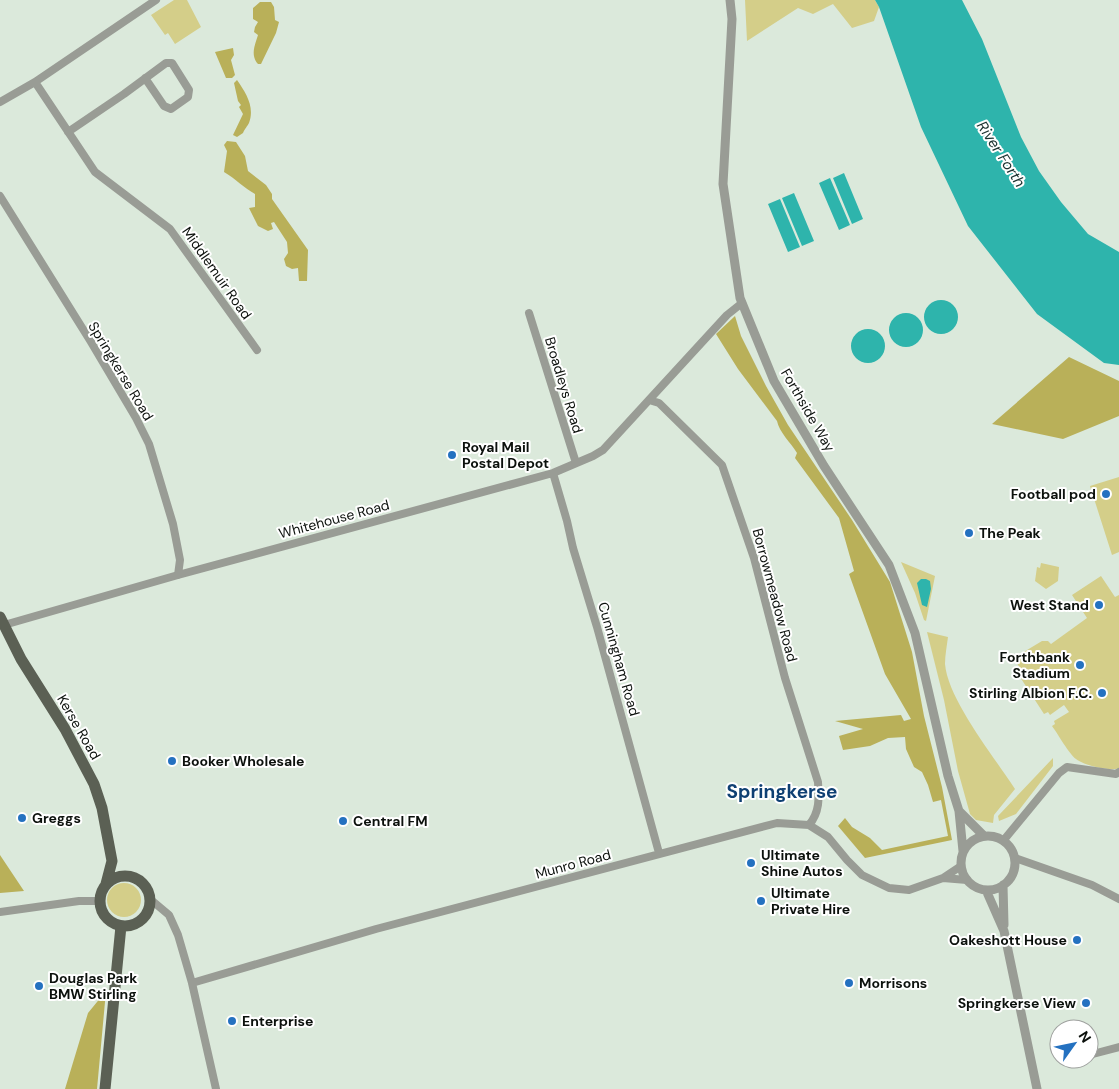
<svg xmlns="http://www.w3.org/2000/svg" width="1119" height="1089" font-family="'DM Sans',sans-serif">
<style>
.green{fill:#d4ce89}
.forest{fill:#b9b059}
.water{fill:#2eb4ac}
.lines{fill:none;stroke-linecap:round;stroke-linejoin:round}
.minor{stroke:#999c95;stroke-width:8}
.tertiary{stroke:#999c95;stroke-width:9}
.primary{stroke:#5b6054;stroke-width:11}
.poi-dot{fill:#2471c0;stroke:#fff;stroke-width:2}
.labels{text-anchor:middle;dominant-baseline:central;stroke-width:4;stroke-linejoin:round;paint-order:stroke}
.street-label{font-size:14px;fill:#0c110d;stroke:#fff}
.poi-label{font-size:14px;font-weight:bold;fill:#0c110d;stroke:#fff;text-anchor:start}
.water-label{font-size:15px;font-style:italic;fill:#1b312f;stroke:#fff}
.district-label{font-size:19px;font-weight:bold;fill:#0f4073;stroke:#fff}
</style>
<rect width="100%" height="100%" fill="#dbe9db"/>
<path class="green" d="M174,0h13l14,27 -26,17 -7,-11 -3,2 -14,-20z
M745,0h130l4,7 -5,14 -22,7 -19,-24 -20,10 -15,-6 -51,33z
M1119,477v75l-7,3 -22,-69z
M901,562l34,14 -9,45 -2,-1 -9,-27z
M1041,563l18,4 -1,14 -12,8 -11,-8 2,-14 3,1z
M1101,576l14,21 4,-2v173c-8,4 -36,-3 -43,-9 -7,-5 -18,-25 -24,-33l3,-2 -1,-3 15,-9 -5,-7 -14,10 -2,-3 -4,2 -24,-37 3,-3 -6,-11v-7l25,-15h6l3,3 36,-26 -15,-23z
M927,632l21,5c-1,8 -3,18 -3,27 3,36 50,94 70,125l-21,26 -1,8 -17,-3 -6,-6 -12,-43 -14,-71z
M1053,758v8l-37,48 -17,7 -1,-5z
M107 900a17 17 0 1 1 34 0a17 17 0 1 1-34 0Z"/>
<path class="forest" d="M260,2h11l3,5 1,13 4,2 -3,11 -15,31h-3c-8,-9 -3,-19 0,-29l-4,-3 1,-5 3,-5 -5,-3v-11z
M233,48l1,7 -3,5 4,15 -3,3h-6l-11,-26z
M237,80c9,13 18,27 12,43 -2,4 -4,5 -6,10l-6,4 -4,-2 10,-21 -4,-7 2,-2 -3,-4 -4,-18z
M227,141l9,1 9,14 3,15 18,14 6,9v5l36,51 -1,31h-8l-1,-13 -6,1 -6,-3 -2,-7 4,-6 -1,-11 -13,-20 -3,1 2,6 -5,2 -10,-5 -9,-18 6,-1v-13c-11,-6 -19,-15 -31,-22l3,-21 -3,-6z
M735,316l6,20 25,50 22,39 64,95 38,62 22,70 12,64 18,71 10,53 -87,18 -27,-32 7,-8 7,9 18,11 12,12 66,-14 -7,-36 -8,2 -5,-17 -6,-13 -8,-5 -8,-18 -1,-12 -17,1 -18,8 -27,4 -4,-14 24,-7 -28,-8 66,-6 3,6 7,-2 -26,-45 -36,-100 5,-3 -15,-53 -44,-60 2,-5c-6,-10 -18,-21 -20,-32l-39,-52 -22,-35z
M1069,357l50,24v35l-56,23 -71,-15z
M0,855l24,36 -24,2z
M106,991l-9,98h-32l23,-76z"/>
<path class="water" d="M875,0h87l20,39 39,98 18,34 22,31 27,32 31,18v113l-15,-2 -67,-49 -69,-88 -47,-99 -42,-120z
M844,173l19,46 -11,5 -19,-46z
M830,178l20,47 -11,5 -20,-47z
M794,193l20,48 -12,5 -20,-48z
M780,199l20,48 -12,5 -20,-48z
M924 317a17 17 0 1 1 34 0a17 17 0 1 1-34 0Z
M889 330a17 17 0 1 1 34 0a17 17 0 1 1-34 0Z
M851 346a17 17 0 1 1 34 0a17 17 0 1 1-34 0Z
M921,579h5l4,2 1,8 -4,18 -5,-2 -5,-22z"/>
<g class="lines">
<path class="minor" d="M35,82l60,90 75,57 87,121
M0,102l35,-20 121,-82
M68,132l56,-38 42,-31h6l17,27 -1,7 -17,12 -7,-3 -19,-28
M0,196l91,146 45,76 13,26 24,80 7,36 -2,15
M529,313l47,150
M649,400l10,3 63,62 32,93 31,120 33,104c1,16 2,30 -9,43
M553,473l14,48 6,27 24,79 62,226
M4,625l174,-50 375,-102 40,-17 10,-6 124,-135 15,-12
M1003,841l56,-68 8,-6 49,7 3,-2
M1015,858l77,27 27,14
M961,866l-18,12 24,2
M150,899l19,16 9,20 14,48 24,106
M0,912l79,-11h21
M192,983l184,-54 401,-106 32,2 19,12 19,23 15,15 27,13 20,2 34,-12
M1089,1055l30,-8"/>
<path class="tertiary" d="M730,0l2,19 -9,165 17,114 34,83 50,85 65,99 26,68 33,143 11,35 4,40
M959,811l24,24
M961 863a27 27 0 1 1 54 0a27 27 0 1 1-54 0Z
M1003,885l1,40
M986,890l18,41 33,158"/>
<path class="primary" d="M0,617l21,42 44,70 29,55 8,24 10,53 -6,23
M100 901a25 25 0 1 1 50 0a25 25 0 1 1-50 0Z
M105,1089l16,-163"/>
</g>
<g class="poi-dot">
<circle cx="452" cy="455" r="5"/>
<circle cx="1106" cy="494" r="5"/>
<circle cx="969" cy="533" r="5"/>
<circle cx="1099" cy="605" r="5"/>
<circle cx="1080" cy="665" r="5"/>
<circle cx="1102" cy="693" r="5"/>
<circle cx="172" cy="761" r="5"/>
<circle cx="22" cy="818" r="5"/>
<circle cx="343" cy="821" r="5"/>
<circle cx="751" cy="863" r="5"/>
<circle cx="761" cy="901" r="5"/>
<circle cx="1077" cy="940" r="5"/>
<circle cx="849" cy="983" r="5"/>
<circle cx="39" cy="986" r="5"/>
<circle cx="1086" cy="1003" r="5"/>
<circle cx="232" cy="1021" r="5"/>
</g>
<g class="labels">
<g class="street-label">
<text transform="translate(217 273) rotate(55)">Middlemuir Road</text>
<text transform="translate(121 371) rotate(59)">Springkerse Road</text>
<text transform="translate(564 385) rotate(73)">Broadleys Road</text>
<text transform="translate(808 410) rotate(60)">Forthside Way</text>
<text transform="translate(334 519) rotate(-15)">Whitehouse Road</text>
<text transform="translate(775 595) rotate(75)">Borrowmeadow Road</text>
<text transform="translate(619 659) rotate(74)">Cunningham Road</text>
<text transform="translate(79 727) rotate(60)">Kerse Road</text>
<text transform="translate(573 864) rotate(-15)">Munro Road</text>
</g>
<g class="poi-label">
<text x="462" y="447">Royal Mail<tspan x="462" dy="16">Postal Depot</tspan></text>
<text x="1096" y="494" text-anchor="end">Football pod</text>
<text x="979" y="533">The Peak</text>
<text x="1089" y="605" text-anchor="end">West Stand</text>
<text x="1070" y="657" text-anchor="end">Forthbank<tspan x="1070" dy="16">Stadium</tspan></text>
<text x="1092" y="693" text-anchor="end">Stirling Albion F.C.</text>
<text x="182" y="761">Booker Wholesale</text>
<text x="32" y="818">Greggs</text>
<text x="353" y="821">Central FM</text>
<text x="761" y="855">Ultimate<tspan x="761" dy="16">Shine Autos</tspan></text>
<text x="771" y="893">Ultimate<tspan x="771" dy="16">Private Hire</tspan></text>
<text x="1067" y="940" text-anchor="end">Oakeshott House</text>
<text x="49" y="978">Douglas Park<tspan x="49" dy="16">BMW Stirling</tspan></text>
<text x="859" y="983">Morrisons</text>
<text x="1076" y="1003" text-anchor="end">Springkerse View</text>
<text x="242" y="1021">Enterprise</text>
</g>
<g class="water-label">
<text transform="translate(1001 154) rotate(57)">River Forth</text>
</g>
<g class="district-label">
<text x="782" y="791">Springkerse</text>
</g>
</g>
<g transform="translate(1074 1044) rotate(57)"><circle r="24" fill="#ffffff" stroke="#9ea09e"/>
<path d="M0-4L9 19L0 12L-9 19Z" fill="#2471c0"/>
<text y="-8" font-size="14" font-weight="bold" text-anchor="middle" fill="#0c110d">N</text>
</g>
</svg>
